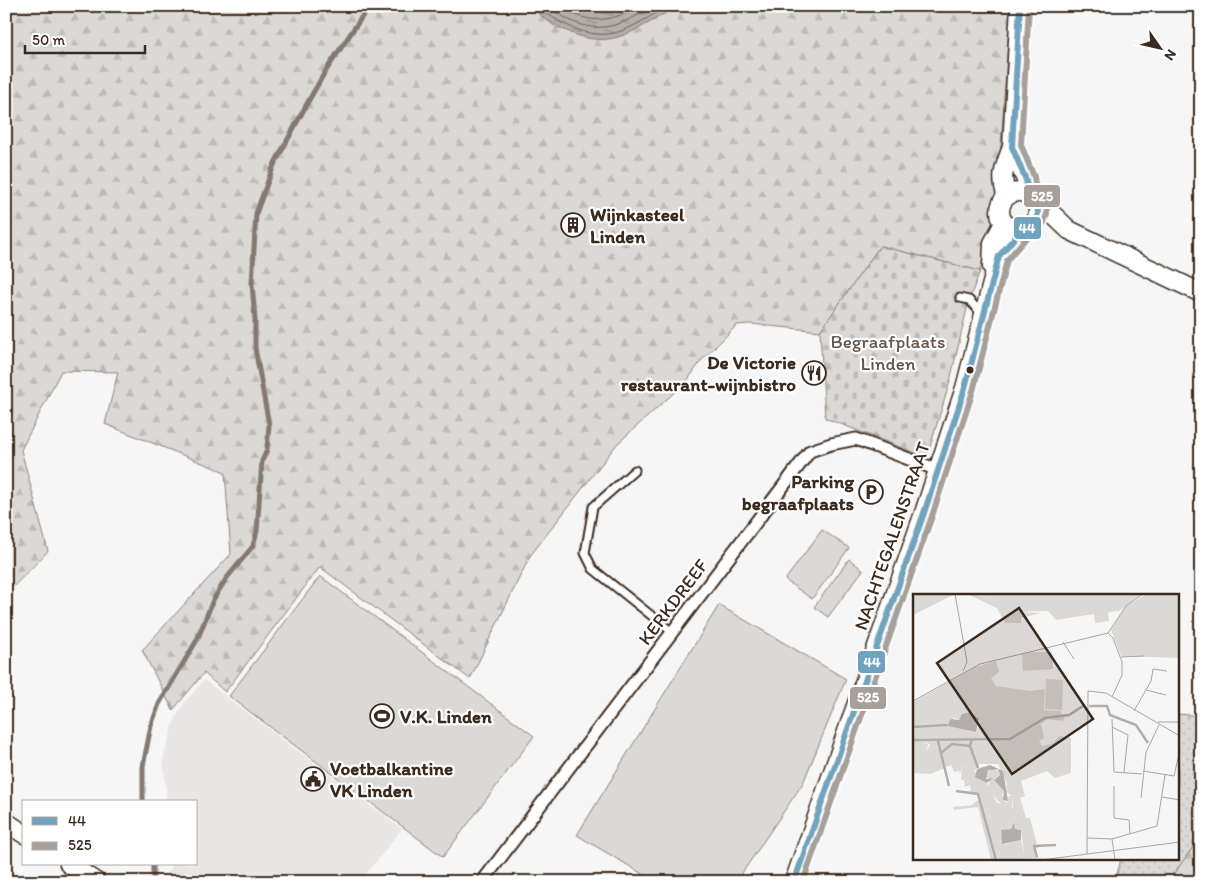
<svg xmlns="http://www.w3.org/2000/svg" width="1207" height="888" font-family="Itim,sans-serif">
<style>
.built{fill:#e9e7e6}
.grass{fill:url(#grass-dots);stroke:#8b827a}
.forest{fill:url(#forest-firs);stroke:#8b827a}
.cemetery{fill:url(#cemetery-stones);stroke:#8b827a}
.pitch{fill:#dbd9d6;stroke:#8b827a}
.water{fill:url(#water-ripples);stroke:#847972}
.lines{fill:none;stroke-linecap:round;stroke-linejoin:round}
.shore{stroke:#6b5f56;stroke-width:1}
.stream{stroke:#847972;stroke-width:5}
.service-casing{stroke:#3b2a1e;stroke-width:11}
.pedestrian-casing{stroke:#3b2a1e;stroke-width:15}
.tertiary-casing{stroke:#3b2a1e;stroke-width:21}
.service{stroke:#fff;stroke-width:7}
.pedestrian{stroke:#fff;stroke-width:11}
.tertiary{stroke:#fff;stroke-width:18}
.bus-1-casing{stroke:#fff;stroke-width:10}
.bus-2-casing{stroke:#fff;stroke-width:10}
.bus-1{stroke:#70a3bd;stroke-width:6}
.bus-2{stroke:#a79f9a;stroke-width:6}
.bus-dot{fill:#3b2a1e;stroke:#fff;stroke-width:2}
.labels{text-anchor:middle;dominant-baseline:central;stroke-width:4.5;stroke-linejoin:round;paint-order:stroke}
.poi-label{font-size:19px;font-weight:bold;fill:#3b2a1e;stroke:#fff;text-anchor:start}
.park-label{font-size:19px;fill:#63564c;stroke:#fff}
.street-label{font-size:19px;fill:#3b2a1e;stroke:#fff}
.inset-river{fill:none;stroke:#b4aeaa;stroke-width:2.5}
.inset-road{fill:none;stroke:#aca4a0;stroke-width:1}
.view{fill:#3b2a1e;fill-opacity:0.15;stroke:#3b2a1e;stroke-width:2.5}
.inset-edge{fill:none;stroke:#3b2a1e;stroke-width:2.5}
.line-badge{stroke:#fff;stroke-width:2}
.badge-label{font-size:14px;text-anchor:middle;font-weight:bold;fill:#fff}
</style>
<defs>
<pattern id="grass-dots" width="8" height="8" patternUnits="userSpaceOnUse" patternTransform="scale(1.25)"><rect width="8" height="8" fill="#dbd9d6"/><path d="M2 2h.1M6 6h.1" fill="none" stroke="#bdbab7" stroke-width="1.8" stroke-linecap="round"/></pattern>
<pattern id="forest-firs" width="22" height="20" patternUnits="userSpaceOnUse" patternTransform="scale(1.25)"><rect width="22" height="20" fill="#dbd9d6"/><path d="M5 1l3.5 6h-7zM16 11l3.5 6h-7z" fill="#bdbab7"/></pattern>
<pattern id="cemetery-stones" width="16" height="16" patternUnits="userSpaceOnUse" patternTransform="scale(1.25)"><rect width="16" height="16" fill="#dbd9d6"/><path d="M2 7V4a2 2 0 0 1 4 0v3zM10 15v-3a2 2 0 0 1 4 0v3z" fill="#bdbab7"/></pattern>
<pattern id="water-ripples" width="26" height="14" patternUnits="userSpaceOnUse" patternTransform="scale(1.25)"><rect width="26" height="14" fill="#b4aeaa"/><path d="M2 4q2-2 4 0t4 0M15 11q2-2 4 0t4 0" fill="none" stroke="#948e8a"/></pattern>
</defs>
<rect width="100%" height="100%" fill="#f7f6f6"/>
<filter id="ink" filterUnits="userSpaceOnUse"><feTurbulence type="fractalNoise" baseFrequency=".02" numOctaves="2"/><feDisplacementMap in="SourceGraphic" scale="10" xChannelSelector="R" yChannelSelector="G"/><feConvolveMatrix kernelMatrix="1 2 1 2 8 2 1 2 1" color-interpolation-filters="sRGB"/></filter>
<g filter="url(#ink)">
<path class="built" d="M204,680l198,149 -42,53h-196l9,-18h23v-62h-29l-4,-43 12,-40 10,-17z"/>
<path class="grass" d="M1178,714l23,2v120l-33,46h-53l6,-23h57z"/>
<path class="forest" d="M6,6h523l28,22 89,-4 31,-18h333l-13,201 -17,64 -100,-25 -60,85 -70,-7 -13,1 -36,36 -14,20 -70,63 -87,112 -60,123 -150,-112 -95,125 -21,-19 -31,37 -31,-60 89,-96 -6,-82 -120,-48 13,-52 -57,-1 -40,79 27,101 -42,43z
M1201,836v46h-33z"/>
<path class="cemetery" d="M880,246l100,25 -11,29 -20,85 -21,68 -7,2 -96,-37 -5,-87z"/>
<path class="pitch" d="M822,530l27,18 -37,51 -27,-19z
M849,559l14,11 -35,47 -14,-10z
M320,576l214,160 -91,121 -214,-161z
M719,605l127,74 -43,104 -67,99h-80l-79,-47z"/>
<path class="water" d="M529,6h148c-19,11 -39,25 -59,31 -33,10 -66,-12 -89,-31z"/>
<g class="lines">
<path class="shore" d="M537,6c21,17 50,33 78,27 18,-5 36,-17 52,-27
M547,6c42,31 64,26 107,0
M560,6c28,20 51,16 80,0"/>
<path class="stream" d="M143,802v-36l8,-40 8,-22 38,-64 16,-40 13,-21 27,-33 4,-15 5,-70 5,-11 2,-25 -14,-77v-29l-3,-35 4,-71 18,-48 35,-65 16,-28 44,-66
M153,879v-15"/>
<g class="service-casing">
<path id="service" d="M960,298l9,2 13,14
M635,470l-42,37 -8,46 8,16 79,63"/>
</g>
<g class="pedestrian-casing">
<path id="pedestrian" d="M482,882l328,-431 21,-7 25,-5 82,31"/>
</g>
<g class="tertiary-casing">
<path id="tertiary" d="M1012,147l14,33 2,14
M1000 211a19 19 0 1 1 38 0a19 19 0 1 1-38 0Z
M1007,196c-8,-19 -2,-30 5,-49l8,-141
M1037,204l12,7 20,19 132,63
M992,267l1,-24 11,-20
M6,822l18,12
M69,864l27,18
M794,882l130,-369 41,-125 34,-132 22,-26"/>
</g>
<use href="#service" class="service"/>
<use href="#pedestrian" class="pedestrian"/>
<use href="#tertiary" class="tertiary"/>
<g class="bus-1-casing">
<path id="bus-1" d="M794,882l130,-369 41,-125 34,-132 22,-26 9,-3 6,-7 2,-7 -1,-9 -4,-7 -5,-3 -2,-14 -14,-33 8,-141"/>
</g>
<g class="bus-2-casing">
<path id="bus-2" d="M803,882l129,-366 41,-125 34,-131 19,-22 10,-4 8,-12 3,-8 -1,-12 -6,-10 -4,-3 -2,-12 -13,-32 8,-139"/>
</g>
<use href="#bus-1" class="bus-1"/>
<use href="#bus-2" class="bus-2"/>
</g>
</g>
<defs>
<g id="building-ring" transform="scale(1.25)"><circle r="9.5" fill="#fff" stroke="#3b2a1e" stroke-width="1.5"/><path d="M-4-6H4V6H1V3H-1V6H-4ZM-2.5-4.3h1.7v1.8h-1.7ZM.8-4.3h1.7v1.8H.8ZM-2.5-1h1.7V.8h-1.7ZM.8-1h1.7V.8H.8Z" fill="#3b2a1e"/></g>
<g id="restaurant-ring" transform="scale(1.25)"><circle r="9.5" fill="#fff" stroke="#3b2a1e" stroke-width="1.5"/><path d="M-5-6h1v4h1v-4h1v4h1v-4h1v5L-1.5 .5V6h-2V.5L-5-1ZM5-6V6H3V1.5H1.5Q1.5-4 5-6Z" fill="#3b2a1e"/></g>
<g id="parking-ring" transform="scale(1.25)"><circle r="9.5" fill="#fff" stroke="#3b2a1e" stroke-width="1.5"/><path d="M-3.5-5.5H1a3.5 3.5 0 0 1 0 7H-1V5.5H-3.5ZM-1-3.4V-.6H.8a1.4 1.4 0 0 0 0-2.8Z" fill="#3b2a1e"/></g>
<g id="stadium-ring" transform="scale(1.25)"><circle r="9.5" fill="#fff" stroke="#3b2a1e" stroke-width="1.5"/><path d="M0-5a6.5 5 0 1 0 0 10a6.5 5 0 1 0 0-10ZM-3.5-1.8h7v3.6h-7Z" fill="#3b2a1e"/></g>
<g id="civic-ring" transform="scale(1.25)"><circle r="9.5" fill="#fff" stroke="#3b2a1e" stroke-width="1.5"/><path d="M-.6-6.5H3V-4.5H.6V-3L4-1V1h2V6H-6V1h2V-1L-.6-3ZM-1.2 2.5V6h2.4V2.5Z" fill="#3b2a1e"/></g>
</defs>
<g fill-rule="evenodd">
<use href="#building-ring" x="573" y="225"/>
<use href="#restaurant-ring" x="814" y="373"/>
<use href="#parking-ring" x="871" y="492"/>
<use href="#stadium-ring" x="382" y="716"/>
<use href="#civic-ring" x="313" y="779"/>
</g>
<circle class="bus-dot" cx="970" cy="370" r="4.5"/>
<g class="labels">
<g class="poi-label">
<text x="590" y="214">Wijnkasteel<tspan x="590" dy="22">Linden</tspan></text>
<text x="796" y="362" text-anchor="end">De Victorie<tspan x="796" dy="22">restaurant-wijnbistro</tspan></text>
<text x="854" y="481" text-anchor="end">Parking<tspan x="854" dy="22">begraafplaats</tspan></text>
<text x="400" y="716">V.K. Linden</text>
<text x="330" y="768">Voetbalkantine<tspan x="330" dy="22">VK Linden</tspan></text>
</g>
<g class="park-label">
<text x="888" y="341">Begraafplaats<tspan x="888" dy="22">Linden</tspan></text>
</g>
<g class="street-label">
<text transform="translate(892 536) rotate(-71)">NACHTEGALENSTRAAT</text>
<text transform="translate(673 602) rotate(-53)">KERKDREEF</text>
</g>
</g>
<g transform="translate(913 594)">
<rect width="266" height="266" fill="#f7f6f6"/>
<path d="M54,0h13l33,18 28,1 -20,5v5h-16l-8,-15zM30,134v4l-13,7 -17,-1 2,-9zM16,149l-6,12 -10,6v-15zM56,172l18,17 10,20 9,2 3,-9h3v12l10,6 -1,7 -4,-1 1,7 -2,1 -2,-12 -3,13 -11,4 5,11 16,-4 3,13 -16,6 -4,-6 -1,6 -5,1 2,-8 -6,-7 -6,-24 4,-3 4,3 -10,-8 -3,-17 -14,-11 -4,2 -1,-7h-3l1,-12z" fill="#dbd9d6"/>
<path d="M0,0h42l-42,21zM67,0h162l-23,17 -11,1 1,9 -14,2 -1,-9 -38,6 -8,-9 -35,1zM233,0h32l1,64 -58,-2 -10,-26 14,-23zM63,73l4,11h11l5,8 34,5 15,-2 -1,21 17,1v3h5l-3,7 -15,-2 -7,5 3,14 -5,3 3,5 10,-2 7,-8 12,2v35l-16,5 -8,-7 -26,10 4,15 -5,2 6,20h4l7,27h6l-7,4 1,8 5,1 -42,2 5,-7 3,5 16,-5 -3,-23 -6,-1 -1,-7 -3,7 2,-9 -4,-4 4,-2 4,14 -2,-10 6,3 1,-6 -9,-4 -1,-15 -6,-4 1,-8 -9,-20h-19l-3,6h-6l-1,-4 -7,2 -2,6 -1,-3 -5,1 -3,-7 -20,9 -18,-1v-12l17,-15 -1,-3h-5l-1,4 -10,-1v-8l17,1 13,-8v-3l-30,2v-28zM57,118l10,9 -4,11 -29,-6 7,-8 6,2 2,-6zM83,174l4,6 -6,6 10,11 -2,4 5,9 -4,2 -15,-16 2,-12h-5l4,-9zM57,190l11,4 8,15 -4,6 5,9 2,-6 8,2 -1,5 -11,2 7,17 -2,5 5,-4v8h3l-3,13h-7l-13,-53 -24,3 -1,-3 19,-2 6,-5 -1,-5 -6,-2z" fill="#dbd9d6" fill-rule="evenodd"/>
<path d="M83,67l3,11 -8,6h-11l-4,-11z" fill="#dbd9d6"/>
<path d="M121,58h18l1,17 -30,2 -1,-17zM133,85l17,1 -1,30 -17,-1z" fill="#dbd9d6"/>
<path d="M57,118l9,7 -3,13 -29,-6 4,-7 8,1 3,-6zM77,171l13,6 5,30 -5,-1 1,-9 -10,-11 6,-5 -2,-6 -10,1 -2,9 7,-1 -6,5 -12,-6 2,-8zM101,228l1,7 6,1v10l-19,4 -1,-14 10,-1z" fill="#b4aeaa"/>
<path class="inset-river" d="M176,112h18l3,9 26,10 12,18M0,133l34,-2M59,145l-2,7 8,22M0,146l97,-1 35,-21 24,-3 14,-9M25,147l11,45M28,159l11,-9 18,2M43,197l22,3 18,66M124,263l-3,-11 22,-1"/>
<path class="inset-road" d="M42,0l12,68 -4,9M195,39l5,5 9,24v13l-10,22M195,39l18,-27 17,-12M150,48l11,17M208,63l23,-1M233,96l20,5M175,97l18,2 74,43M0,107l67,-37 128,-31M221,117l17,-30 2,-12 14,2M199,125l2,53 28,2M245,128h22M199,133l16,8 -4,37M230,177l31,5 6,-27M201,192v32l15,2 1,14M249,203l18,3M228,204l5,-46 13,-27M174,244l25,1 45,-13 8,-51M199,245l3,21M174,260l1,-163M128,266l139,-18"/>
<path class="view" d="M106,14l74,111 -81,55 -75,-111z"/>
<rect width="266" height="266" class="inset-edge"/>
</g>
<g class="line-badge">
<rect x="1023" y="184" width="38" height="24" rx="5" fill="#a79f9a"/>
<rect x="1013" y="216" width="29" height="24" rx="5" fill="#70a3bd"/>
<rect x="857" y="650" width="29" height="24" rx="5" fill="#70a3bd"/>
<rect x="849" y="686" width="38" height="24" rx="5" fill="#a79f9a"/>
</g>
<g class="badge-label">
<text x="1042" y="201">525</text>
<text x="1027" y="233">44</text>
<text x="872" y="667">44</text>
<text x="868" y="702">525</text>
</g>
<rect width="1207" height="888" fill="none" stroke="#fff" stroke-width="25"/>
<rect x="12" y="12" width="1182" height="863" fill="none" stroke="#3b2a1e" stroke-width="2" filter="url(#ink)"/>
<rect x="22" y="800" width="175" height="65" fill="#ffffff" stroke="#b1aaa5"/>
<rect x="32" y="817" width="25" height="8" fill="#70a3bd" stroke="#b1aaa5"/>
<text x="68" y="826" font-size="15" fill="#3b2a1e">44</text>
<rect x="32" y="842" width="25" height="8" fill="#a79f9a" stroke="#b1aaa5"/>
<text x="68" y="850" font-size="15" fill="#3b2a1e">525</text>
<g transform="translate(1160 48) rotate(124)" stroke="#ffffff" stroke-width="4" paint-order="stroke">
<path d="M0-4L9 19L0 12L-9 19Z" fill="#3b2a1e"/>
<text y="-8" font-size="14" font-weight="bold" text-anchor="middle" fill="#3b2a1e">N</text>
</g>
<path d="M25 45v8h120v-8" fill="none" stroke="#3b2a1e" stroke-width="2.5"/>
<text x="32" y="45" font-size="15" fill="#3b2a1e" stroke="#ffffff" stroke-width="4" paint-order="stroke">50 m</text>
</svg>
